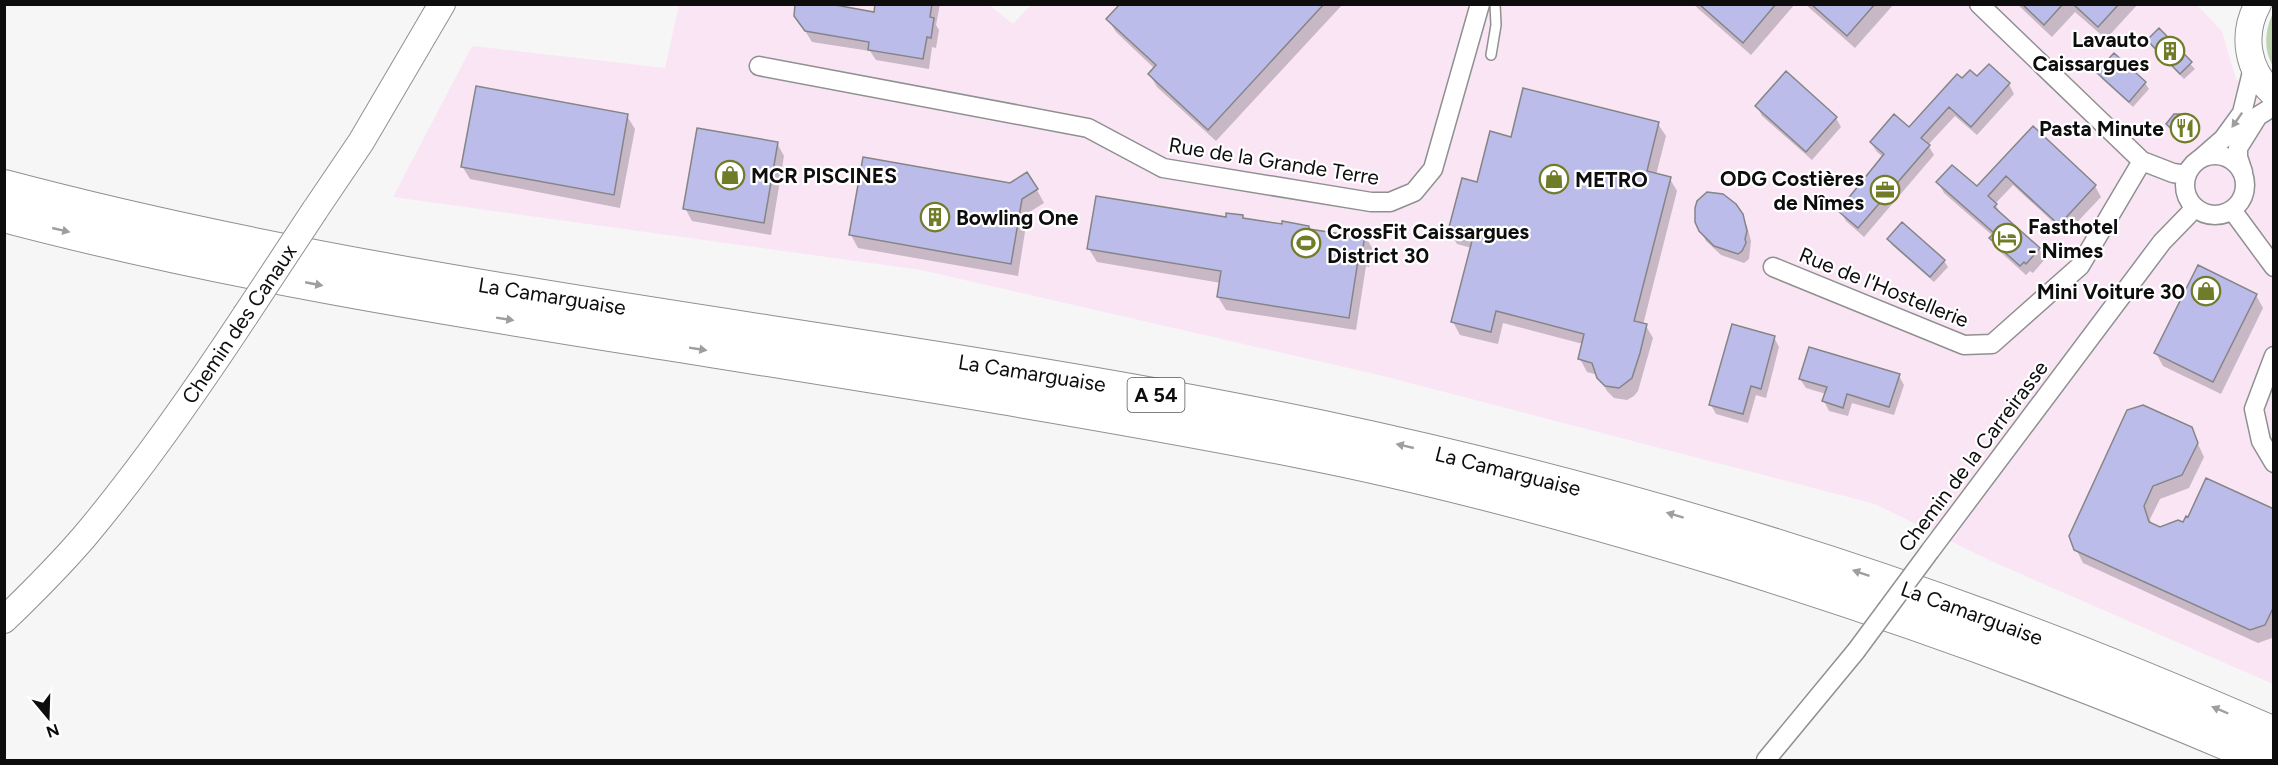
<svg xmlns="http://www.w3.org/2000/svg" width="2278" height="765" font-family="Figtree,sans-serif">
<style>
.commercial{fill:#fae5f5}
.green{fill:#bdd4b0}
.shadow{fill:#0003}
.building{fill:#bcbceb;stroke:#858586;stroke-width:1.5}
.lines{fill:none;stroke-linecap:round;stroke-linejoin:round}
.service-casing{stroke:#8f9090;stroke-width:12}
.minor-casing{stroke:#8f9090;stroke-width:21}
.secondary-casing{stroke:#8f9090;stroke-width:28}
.motorway-casing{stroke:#8f9090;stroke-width:34}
.service{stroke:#fff;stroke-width:9}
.minor{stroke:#fff;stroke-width:18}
.secondary{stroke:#fff;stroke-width:26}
.motorway{stroke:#fff;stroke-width:32}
.minor-bridge-casing{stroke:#8f9090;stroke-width:21;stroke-linecap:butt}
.secondary-bridge-casing{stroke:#8f9090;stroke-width:28;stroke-linecap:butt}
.minor-bridge{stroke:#fff;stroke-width:18}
.secondary-bridge{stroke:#fff;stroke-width:26}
.oneway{fill:#9e9e9e}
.labels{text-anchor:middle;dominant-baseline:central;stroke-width:4.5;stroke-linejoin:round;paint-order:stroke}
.shield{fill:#fff;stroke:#565656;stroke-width:1.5}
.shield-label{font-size:20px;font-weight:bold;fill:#0d0d0d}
.poi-label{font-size:21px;font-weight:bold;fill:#0d0d0d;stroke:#fff;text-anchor:start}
.street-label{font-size:21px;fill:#0d0d0d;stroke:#fff}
</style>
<rect width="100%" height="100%" fill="#f6f6f7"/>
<path class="commercial" d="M1032,4l1165,1 25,26 14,48 37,24v581l-282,-123 -116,-57 -492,-128 -462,-106 -528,-73 79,-151 193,22 14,-63h310l24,19z"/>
<path class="green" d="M2273,13v53c-10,-16 -8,-37 0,-53z"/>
<path class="shadow" d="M877,4h63l-4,21 3,5 -3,18 -4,-1 -3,22 -53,-9 -6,-9 -58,-9 -10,-16 74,-12z
M1122,4h221l-127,137 -59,-54 -7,-12 5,-6 -39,-37 -8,-13z
M1693,4h102l-44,51z
M1805,4h89l-39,44z
M2017,4h121l-32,35 -31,-27 -23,25z
M2159,30l36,39 -11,10 -32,-32 -4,-6z
M2114,55l31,28 4,6 -16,18 -31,-28 -4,-6z
M1977,78l32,6 5,10 -37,41 -22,-19 -27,29 6,10 -70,82 -18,-16 -6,-10 43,-54 -6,-5 -6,-9 38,-14 53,-48z
M1757,106l79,12 5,9 -29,33 -50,-44z
M627,116l8,13 -15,79 -150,-29 -8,-13z
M1658,124l8,12 -10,39 14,4 7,12 -34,134 3,1 7,12 -15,53 -4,5 -7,4 -13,-2 -7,-7 -9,-16 -11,-3 -7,-13 3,-15 -80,-21 -5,21 -38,-9 -7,-13 19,-74 -15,-4 -7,-13 28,-47 34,-45z
M2169,126h22l1,2 -9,11z
M2033,129l62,57 6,11 -35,37 -53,-49 -18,19 7,12 37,33 6,10 -12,14 -3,-2 -4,4 -29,-26 -6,-10 2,-3 -49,-43 -6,-11 39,7z
M777,143l7,13 -13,79 -79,-14 -7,-13z
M1037,190l7,13 -16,10 -10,63 -160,-28 -7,-13z
M1741,215l6,11 4,15 -2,18 -5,4 -23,-8 -15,-14 -6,-11z
M1242,217l2,3 64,7 3,3 38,6 16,-1 7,13 -3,19 -3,-1 -10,64 -130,-20 -8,-13 3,-14 -124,-21 -8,-13z
M1902,224l42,37 4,6 -14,15 -42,-37 -3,-6z
M2256,295l7,13 -42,86 -58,-28 -7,-13z
M1774,337l5,10 -13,51 -10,-3 -8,28 -32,-9 -5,-9z
M1899,376l5,9 -10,30 -42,-12 -4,13 -19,-5 -5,-10 2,-7 -20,-6 -6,-9z
M2191,429l13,28 -15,31 -29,11 -10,20 2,6 8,3 114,-17v123l-2,4 -14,5 -175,-80 -7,-14z"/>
<path class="building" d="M795,4h35l44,8 1,-8h57l-2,13 4,1 -3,20 -4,-1 -4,22 -55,-9 1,-8 -64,-11 -11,-15z
M1120,4h204l-116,126 -60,-56 8,-9 -50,-46z
M1699,4h77l-33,39z
M1811,4h64l-28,32z
M2022,4h41l-19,21z
M2073,4h46l-21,23z
M2159,28l33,34 -12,12 -33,-34z
M2114,53l32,29 -17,20 -33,-30z
M1989,64l21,19 -39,44 -22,-20 -28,31 9,7 -72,83 -20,-17 46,-57 -14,-12 24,-28 15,13 48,-53 5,4 8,-8 7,6z
M1786,71l51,46 -31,35 -51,-46z
M476,86l152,28 -14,81 -153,-28z
M1523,88l136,34 -12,49 24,6 -37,144 13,3 -7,29 -8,25 -13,10 -14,-2 -8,-8 -5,-15 -14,-4 6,-25 -88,-23 -5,21 -40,-10 22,-85 -25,-6 14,-53 15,4 13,-51 21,6z
M2174,114h6l12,11 -11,13 -15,-14z
M2033,126l63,59 -37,40 -53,-49 -18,20 9,8 -3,3 46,41 -14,16 -2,-2 -4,4 -31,-28 5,-5 -58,-51 16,-17 25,21z
M697,128l81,14 -14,81 -81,-14z
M863,157l147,26 17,-11 11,17 -16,10 -11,65 -162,-29z
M1707,192l16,2 13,10 7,10 4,17 -2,8 1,4 -4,8 -4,3 -24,-8 -15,-15 -4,-9v-14l2,-7z
M1096,196l130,21v-4l17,2v3l39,6v-3l27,5v3l39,6v-3l17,2 -3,20h-3l-10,64 -132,-21 4,-26 -134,-22z
M1902,222l43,38 -15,17 -43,-38z
M2198,265l59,29 -44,88 -59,-29z
M1732,324l43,12 -14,53 -10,-3 -8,28 -34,-9z
M1809,347l91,27 -11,33 -42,-13 -4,14 -21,-7 5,-14 -28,-8z
M2143,405l49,22 6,16 -16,32 -29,11 -9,20 5,16 11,5 18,-7 5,2 3,-6 2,1 18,-39 68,31v97l-9,19 -15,5 -176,-80 -5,-14 58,-126z"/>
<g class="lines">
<g class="service-casing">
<path id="service" d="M1491,55l5,-30 -1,-21"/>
</g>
<g class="minor-casing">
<path id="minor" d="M1979,4l163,157 31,12 14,2
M759,66l329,62 75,40 208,34h19l24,-10 19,-23 47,-165
M2185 185a30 30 0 1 1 60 0a30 30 0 1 1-60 0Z
M2200,159l23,-20 19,-26 11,-45
M2243,172l-5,-15v-9l20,-32 16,-10
M2232,210l42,57
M1773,267l191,78 28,-1 88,-78 62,-105
M2274,356l-20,53 7,32 13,22
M1930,551l232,-309 33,-34
M1766,760l90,-109"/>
</g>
<g class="secondary-casing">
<path id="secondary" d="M2258,4c-17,31 -11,67 16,90
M315,210l46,-68 81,-138
M4,620c28,-27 55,-54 80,-83 59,-70 111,-145 161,-221"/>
</g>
<g class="motorway-casing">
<path id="motorway" d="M4,186c433,115 882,149 1319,241 226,48 450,111 667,191 96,35 190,74 284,115
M4,216c212,56 429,91 644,125 220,35 440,69 658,112 142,28 282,67 420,109 183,57 363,122 538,198"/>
</g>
<use href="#service" class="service"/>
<use href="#minor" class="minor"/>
<use href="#secondary" class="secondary"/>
<use href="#motorway" class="motorway"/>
<g class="minor-bridge-casing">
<path id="minor-bridge" d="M1856,651l74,-100"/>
</g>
<g class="secondary-bridge-casing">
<path id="secondary-bridge" d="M245,316l70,-106"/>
</g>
<use href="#minor-bridge" class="minor-bridge"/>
<use href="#secondary-bridge" class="secondary-bridge"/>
</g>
<defs><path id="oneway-solid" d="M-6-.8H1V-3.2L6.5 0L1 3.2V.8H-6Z" transform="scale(1.5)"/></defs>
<g class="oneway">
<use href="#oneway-solid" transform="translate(2237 120) rotate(125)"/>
<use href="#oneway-solid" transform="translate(61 230) rotate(13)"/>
<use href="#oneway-solid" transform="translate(314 284) rotate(11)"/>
<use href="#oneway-solid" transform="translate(505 319) rotate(9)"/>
<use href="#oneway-solid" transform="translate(698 349) rotate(9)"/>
<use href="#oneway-solid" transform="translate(1405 446) rotate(-167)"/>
<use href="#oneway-solid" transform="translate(1675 515) rotate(-163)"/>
<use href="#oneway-solid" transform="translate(1861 573) rotate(-161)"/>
<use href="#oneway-solid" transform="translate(2220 710) rotate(-157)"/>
</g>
<defs>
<g id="building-ring" transform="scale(1.5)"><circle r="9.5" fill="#fff" stroke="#717c28" stroke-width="1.5"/><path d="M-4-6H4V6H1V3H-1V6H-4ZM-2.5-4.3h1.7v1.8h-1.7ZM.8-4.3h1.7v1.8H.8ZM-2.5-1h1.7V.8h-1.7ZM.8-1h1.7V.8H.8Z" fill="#717c28"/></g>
<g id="restaurant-ring" transform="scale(1.5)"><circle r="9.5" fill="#fff" stroke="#717c28" stroke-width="1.5"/><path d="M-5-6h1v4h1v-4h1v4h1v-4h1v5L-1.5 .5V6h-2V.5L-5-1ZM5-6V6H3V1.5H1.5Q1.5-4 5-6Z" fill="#717c28"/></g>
<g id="shop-ring" transform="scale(1.5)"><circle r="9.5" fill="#fff" stroke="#717c28" stroke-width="1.5"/><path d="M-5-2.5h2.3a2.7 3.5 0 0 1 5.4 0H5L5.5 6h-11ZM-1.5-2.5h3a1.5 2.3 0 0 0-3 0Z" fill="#717c28"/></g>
<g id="office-ring" transform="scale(1.5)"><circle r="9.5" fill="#fff" stroke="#717c28" stroke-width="1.5"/><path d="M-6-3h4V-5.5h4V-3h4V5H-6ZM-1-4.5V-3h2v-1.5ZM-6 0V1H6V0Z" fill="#717c28"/></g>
<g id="hotel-ring" transform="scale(1.5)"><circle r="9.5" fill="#fff" stroke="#717c28" stroke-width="1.5"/><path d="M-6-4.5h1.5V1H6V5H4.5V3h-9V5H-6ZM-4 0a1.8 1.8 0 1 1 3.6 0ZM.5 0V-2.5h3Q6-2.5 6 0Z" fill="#717c28"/></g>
<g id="stadium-ring" transform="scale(1.5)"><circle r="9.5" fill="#fff" stroke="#717c28" stroke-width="1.5"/><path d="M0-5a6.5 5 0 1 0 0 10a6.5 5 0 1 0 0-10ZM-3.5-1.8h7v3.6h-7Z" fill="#717c28"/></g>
</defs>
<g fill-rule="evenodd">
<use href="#building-ring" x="2170" y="51"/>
<use href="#restaurant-ring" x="2185" y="128"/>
<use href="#shop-ring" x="730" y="175"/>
<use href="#shop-ring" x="1554" y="179"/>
<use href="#office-ring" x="1885" y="190"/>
<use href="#building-ring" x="935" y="217"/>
<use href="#hotel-ring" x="2007" y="238"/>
<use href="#stadium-ring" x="1306" y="243"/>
<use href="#shop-ring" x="2206" y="291"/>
</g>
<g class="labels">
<rect class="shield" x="1127.5" y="378" width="57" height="34" rx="4.5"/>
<g class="shield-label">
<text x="1156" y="395">A 54</text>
</g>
<g class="poi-label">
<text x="2149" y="39" text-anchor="end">Lavauto<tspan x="2149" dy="24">Caissargues</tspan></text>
<text x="2164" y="128" text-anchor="end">Pasta Minute</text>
<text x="751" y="175">MCR PISCINES</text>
<text x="1864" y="178" text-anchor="end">ODG Costières<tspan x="1864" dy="24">de Nîmes</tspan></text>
<text x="1575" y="179">METRO</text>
<text x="956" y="217">Bowling One</text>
<text x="2028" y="226">Fasthotel<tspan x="2028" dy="24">- Nimes</tspan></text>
<text x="1327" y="231">CrossFit Caissargues<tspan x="1327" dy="24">District 30</tspan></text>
<text x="2185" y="291" text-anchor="end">Mini Voiture 30</text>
</g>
<g class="street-label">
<text transform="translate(1274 161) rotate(9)">Rue de la Grande Terre</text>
<text transform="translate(1884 287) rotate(22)">Rue de l'Hostellerie</text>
<text transform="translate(552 296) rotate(9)">La Camarguaise</text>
<text transform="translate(239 324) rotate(-56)">Chemin des Canaux</text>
<text transform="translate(1032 373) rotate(9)">La Camarguaise</text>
<text transform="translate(1973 456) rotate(-53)">Chemin de la Carreirasse</text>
<text transform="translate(1508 471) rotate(14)">La Camarguaise</text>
<text transform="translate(1972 613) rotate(20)">La Camarguaise</text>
</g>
</g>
<rect width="2278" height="765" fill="none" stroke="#0d0d0d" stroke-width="12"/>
<g transform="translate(48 717) rotate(161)" stroke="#ffffff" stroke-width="4.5" paint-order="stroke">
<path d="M0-4.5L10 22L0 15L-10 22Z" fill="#0d0d0d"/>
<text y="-9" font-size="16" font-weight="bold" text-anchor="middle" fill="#0d0d0d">N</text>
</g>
</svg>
